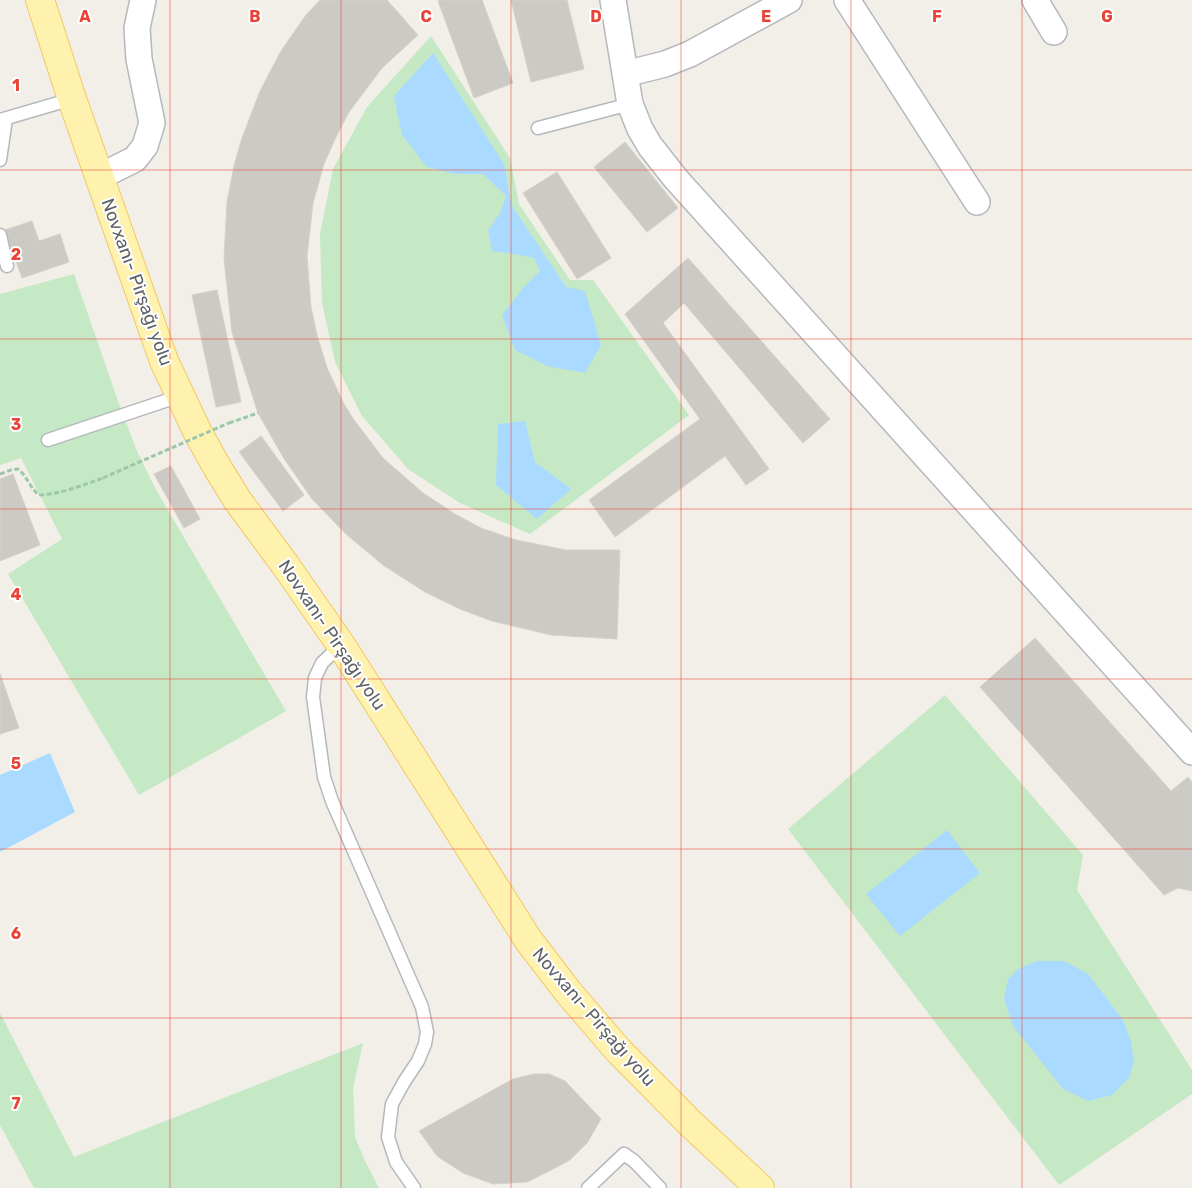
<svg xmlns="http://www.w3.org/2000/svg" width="1192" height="1188" font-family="Rubik,sans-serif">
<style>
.green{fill:#c5e8c5}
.water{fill:#aadaff}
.building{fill:#cccac5;stroke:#d6d1c6}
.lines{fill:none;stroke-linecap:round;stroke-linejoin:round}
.service-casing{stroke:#b5b8bc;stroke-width:15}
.minor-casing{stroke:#b5b8bc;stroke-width:28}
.primary-casing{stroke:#f2c960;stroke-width:30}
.path{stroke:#9cc7a9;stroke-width:3;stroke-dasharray:5 2.5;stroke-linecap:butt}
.service{stroke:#fff;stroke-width:12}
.minor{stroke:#fff;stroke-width:25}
.primary{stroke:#fff2af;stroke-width:28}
.path-bridge{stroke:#9cc7a9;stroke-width:3;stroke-dasharray:5 2.5;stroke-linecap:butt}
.grid{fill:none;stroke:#ea4335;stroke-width:1;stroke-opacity:0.55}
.labels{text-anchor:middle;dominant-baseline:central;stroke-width:4;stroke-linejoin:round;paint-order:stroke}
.street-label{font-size:18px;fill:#5f6368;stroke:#fff}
.grid-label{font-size:16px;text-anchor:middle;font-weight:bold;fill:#ea4335;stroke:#fff;stroke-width:4;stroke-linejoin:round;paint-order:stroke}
</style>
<rect width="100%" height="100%" fill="#f1efe8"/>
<path class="green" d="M431,36l79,122 9,46 51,76h23l96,135 -159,119 -70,-31 -52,-34 -46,-53 -27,-54 -13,-59 -2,-69 13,-65 34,-62z
M74,274l45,130 18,47 18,37 131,223 -147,84 -131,-221 54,-35 -41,-81 -21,7v-171z
M945,695l138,160 -6,35 115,180v24l-133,91 -271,-356z
M0,1013l74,144 289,-114 -10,45 2,49 10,24 14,27h-345l-34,-63z"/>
<path class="water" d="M433,53l71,111 8,42 54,81 19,4 16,54 -16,28 -38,-7 -32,-16 -13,-35 22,-28 16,-16 -6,-13 -20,-4 -22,-3 -4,-21 12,-17 6,-17 -23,-22h-28l-28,-7 -25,-32 -8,-39z
M525,421l10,41 36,27 -34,30 -41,-34 2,-61z
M50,753l25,59 -75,40v-77z
M947,830l33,43 -80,63 -34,-42z
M1037,961h27l24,13 35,46 8,21 3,21 -5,16 -17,17 -24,6 -25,-12 -50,-63 -9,-27 4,-20 10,-10z"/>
<path class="building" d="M320,0h67l31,35 -36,33 -33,44 -14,27 -11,25 -11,39 -6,53 4,51 6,28 10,33 17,36 10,16 29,38 40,35 32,21 26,14 35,12 50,10h54l-3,89 -66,-4 -59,-14 -32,-12 -35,-17 -42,-27 -36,-30 -35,-36 -29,-42 -25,-44 -26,-81 -8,-73 3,-57 7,-36 8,-28 18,-47 21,-40 25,-36z
M440,0h42l31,83 -39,15 -36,-97z
M511,0h56l17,69 -53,13z
M625,142l53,66 -31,24 -53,-65z
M557,172l54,86 -34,21 -54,-86z
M32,221l7,20 21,-7 9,28 -47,16 -17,-48z
M688,258l142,161 -27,24 -119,-140 -21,20 106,146 -23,16 -21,-29 -110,81 -26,-37 111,-81 -75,-105z
M217,290l24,112 -25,5 -24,-112z
M261,436l43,59 -21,16 -44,-59z
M171,466l29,53 -16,9 -30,-54z
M13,474l27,71 -40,16v-82z
M1035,638l136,153 17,-14 4,5v109l-14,-3 -14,7 -184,-208z
M0,674l19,54 -19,6z
M534,1074h15l16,7 36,38 -14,24 -17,17 -21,11 -22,11 -34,2 -30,-11 -26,-17 -18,-25 94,-52z"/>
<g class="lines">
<g class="service-casing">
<path id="service" d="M0,120l72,-21
M538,128l92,-24
M0,160l6,-41
M0,235l7,31
M48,440l132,-44
M341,645l-19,18 -7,15 -2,19 11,80 8,24 90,206 5,25 -2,12 -7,17 -14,21 -12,22 -4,33 8,25 18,26
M588,1188l36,-34 10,7 26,27"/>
</g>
<g class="minor-casing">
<path id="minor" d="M613,0l17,104 10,25 10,17 26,33 516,573
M847,0l130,202
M1035,0l19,32
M625,74l40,-10 25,-10 99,-54
M99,177l36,-18 10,-13 7,-23 -13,-64 -2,-31 6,-28"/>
</g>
<g class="primary-casing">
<path id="primary" d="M40,0l32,99 92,262 34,72 19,34 21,34 48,65 55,79 188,296 40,52 49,57 73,74 69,64"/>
</g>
<path class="path" d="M229,423l29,-10
M0,474l11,-4 7,-1c9,7 12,19 21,26 22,-1 44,-10 64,-17"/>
<use href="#service" class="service"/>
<use href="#minor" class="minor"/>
<use href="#primary" class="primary"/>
<path class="path-bridge" d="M103,478l126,-55"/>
</g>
<path class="grid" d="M170,0v1188M341,0v1188M511,0v1188M681,0v1188M851,0v1188M1022,0v1188M0,170h1192M0,339h1192M0,509h1192M0,679h1192M0,849h1192M0,1018h1192"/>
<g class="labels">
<g class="street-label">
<text transform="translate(137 282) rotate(70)">Novxanı- Pirşağı yolu</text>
<text transform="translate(332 635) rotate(56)">Novxanı- Pirşağı yolu</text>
<text transform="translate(594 1017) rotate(49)">Novxanı- Pirşağı yolu</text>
</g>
</g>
<g class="grid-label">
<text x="85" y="22">A</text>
<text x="255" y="22">B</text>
<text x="426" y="22">C</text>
<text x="596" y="22">D</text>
<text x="766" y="22">E</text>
<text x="937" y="22">F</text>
<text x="1107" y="22">G</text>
<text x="16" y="91">1</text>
<text x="16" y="260">2</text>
<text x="16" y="430">3</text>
<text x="16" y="600">4</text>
<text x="16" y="769">5</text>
<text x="16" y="939">6</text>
<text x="16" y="1109">7</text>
</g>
</svg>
